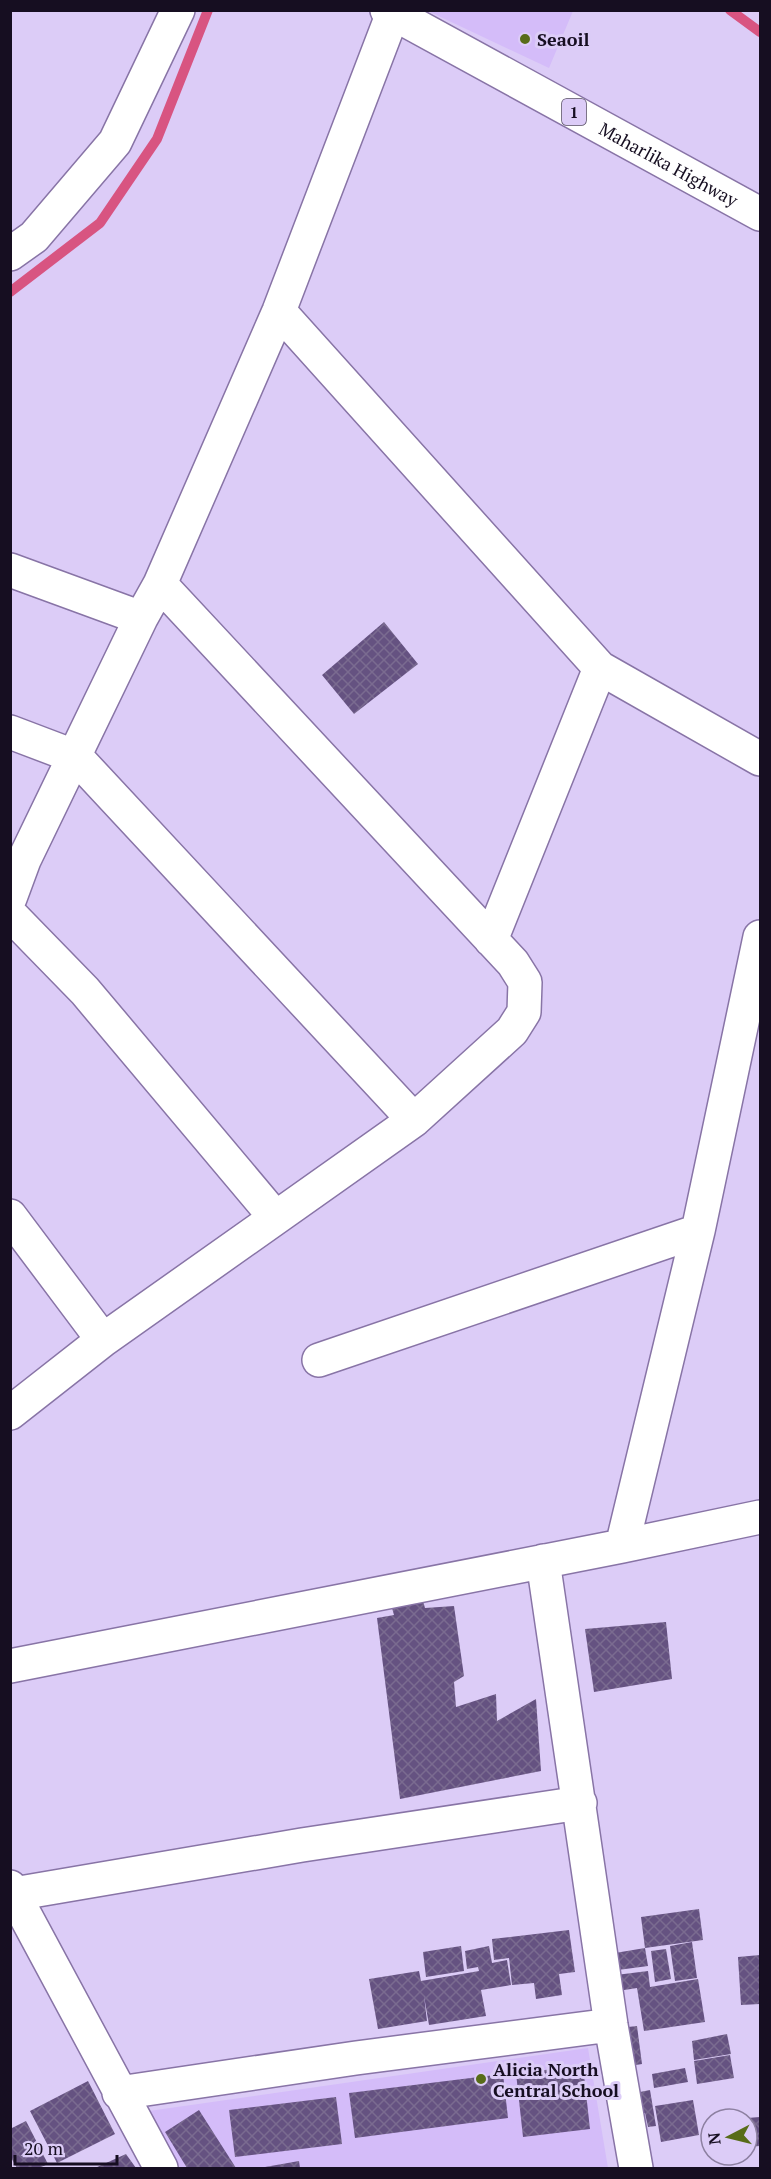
<svg xmlns="http://www.w3.org/2000/svg" width="771" height="2179" font-family="'PT Serif',serif">
<style>
.built{fill:#d4bcf9}
.lines{fill:none;stroke-linecap:round;stroke-linejoin:round}
.stream{stroke:#d85481;stroke-width:10}
.building{fill:url(#building-cross-hatch)}
.street-casing{stroke:#8874a6;stroke-width:36}
.primary-casing{stroke:#8874a6;stroke-width:36}
.street{stroke:#fff;stroke-width:33}
.primary{stroke:#fff;stroke-width:33}
.poi-dot{fill:#586c19;stroke:#dcccf7;stroke-width:2}
.labels{text-anchor:middle;dominant-baseline:central;stroke-width:6;stroke-linejoin:round;paint-order:stroke}
.shield{fill:#dcccf7;stroke:#514761;stroke-width:1.5}
.shield-label{font-size:16px;font-weight:bold;fill:#160e21}
.poi-label{font-size:18px;font-weight:bold;fill:#160e21;stroke:#dcccf7;text-anchor:start}
.street-label{font-size:18px;fill:#160e21;stroke:#dcccf7}
</style>
<defs>
<pattern id="building-cross-hatch" width="8" height="8" patternUnits="userSpaceOnUse" patternTransform="scale(1.5)"><rect width="8" height="8" fill="#655281"/><path d="M0 0l8 8M0 8l8-8" fill="none" stroke="#7a6b90"/></pattern>
</defs>
<rect width="100%" height="100%" fill="#dcccf7"/>
<path class="built" d="M428,11h145l-24,57z
M588,2048l20,120h-428l-31,-57z"/>
<g class="lines">
<path class="stream" d="M730,10l30,22
M10,292l90,-69 57,-84 51,-129"/>
</g>
<path class="building" d="M384,622l34,42 -64,50 -32,-39z
M421,1594l4,14 29,-2 10,70 -10,6 2,25 40,-13 1,27 39,-22 5,72 -141,28 -23,-181 17,-3 -4,-14z
M666,1622l6,57 -78,13 -9,-63z
M699,1909l4,31 -58,8 -4,-31z
M569,1930l6,42 -16,2 3,21 -26,4 -2,-16 -22,2 -3,-27 -15,2 -2,-21z
M692,1942l5,36 -22,3 -5,-35z
M461,1946l3,25 -38,6 -3,-25z
M489,1946l3,17 15,-3 4,25 -30,5 5,26 -57,9 -5,-29 3,25 -49,8 -9,-50 50,-8 2,10 58,-10 -1,-4 -11,2 -2,-18z
M645,1948l3,18 -30,4 -3,-17z
M666,1949l5,30 -16,3 -4,-31z
M760,1955v49l-19,1 -3,-48z
M648,1971l2,16 48,-8 7,43 -61,9 -7,-43 -19,3 -2,-16z
M637,2026l5,38 -18,3 -5,-39z
M727,2034l4,20 -37,6 -2,-19z
M730,2055l4,23 -37,6 -3,-23z
M583,2066l7,63 -67,8 -7,-64z
M685,2068l3,14 -34,6 -2,-14z
M503,2074l5,44 -153,20 -6,-45z
M88,2081l27,53 -58,29 -27,-52z
M650,2090l6,36 -8,1 -3,-14 -11,2 -4,-21z
M336,2097l6,47 -107,13 -6,-47z
M693,2100l6,35 -38,7 -6,-36z
M199,2110l37,58h-49l-22,-36z
M760,2117v29l-13,1v-29z
M26,2121l22,43 -9,4h-22l-7,-12v-27z
M126,2154l10,14h-41z
M299,2161l1,7h-35v-1z"/>
<g class="lines">
<g class="street-casing">
<path id="street" d="M10,254l24,-17 81,-95 63,-132
M279,311l321,357 160,91
M10,570l131,48
M10,732l66,25 338,363
M10,898l14,-38 117,-242 19,-34 119,-273 114,-298
M10,914l75,77 190,226
M491,940l109,-272
M10,1216l93,124
M319,1360l379,-129
M10,1413l93,-73 311,-220 98,-89 12,-19 1,-30 -12,-19 -353,-379
M622,1546l76,-315 62,-294
M543,1561l68,464 25,143
M10,1666l612,-120 138,-29
M10,1887l151,281
M14,1894l288,-49 278,-42
M119,2093l237,-35 255,-33"/>
</g>
<g class="primary-casing">
<g id="primary">
<path id="s1" d="M387,10l373,204"/>
</g>
</g>
<use href="#street" class="street"/>
<use href="#primary" class="primary"/>
</g>
<g class="poi-dot">
<circle cx="525" cy="39" r="6"/>
<circle cx="481" cy="2079" r="6"/>
</g>
<g class="labels">
<rect class="shield" x="562" y="99" width="24" height="26" rx="4.5"/>
<g class="shield-label">
<text x="574" y="112">1</text>
</g>
<g class="poi-label">
<text x="537" y="39">Seaoil</text>
<text x="493" y="2069">Alicia North<tspan x="493" dy="21">Central School</tspan></text>
</g>
<g class="street-label">
<text stroke="none"><textPath href="#s1" startOffset="321">Maharlika Highway</textPath></text>
</g>
</g>
<rect width="771" height="2179" fill="none" stroke="#160e21" stroke-width="24"/>
<g transform="translate(729 2137) rotate(263)"><circle r="28" fill="#dcccf7" stroke="#8d80a1" stroke-width="1.5"/>
<path d="M0-4.5L10 22L0 15L-10 22Z" fill="#586c19"/>
<text y="-9" font-size="16" font-weight="bold" text-anchor="middle" fill="#160e21">N</text>
</g>
<path d="M15 2155v9h102v-9" fill="none" stroke="#160e21" stroke-width="3"/>
<text x="24" y="2155" font-size="18" fill="#160e21" stroke="#dcccf7" stroke-width="4.5" paint-order="stroke">20 m</text>
</svg>
